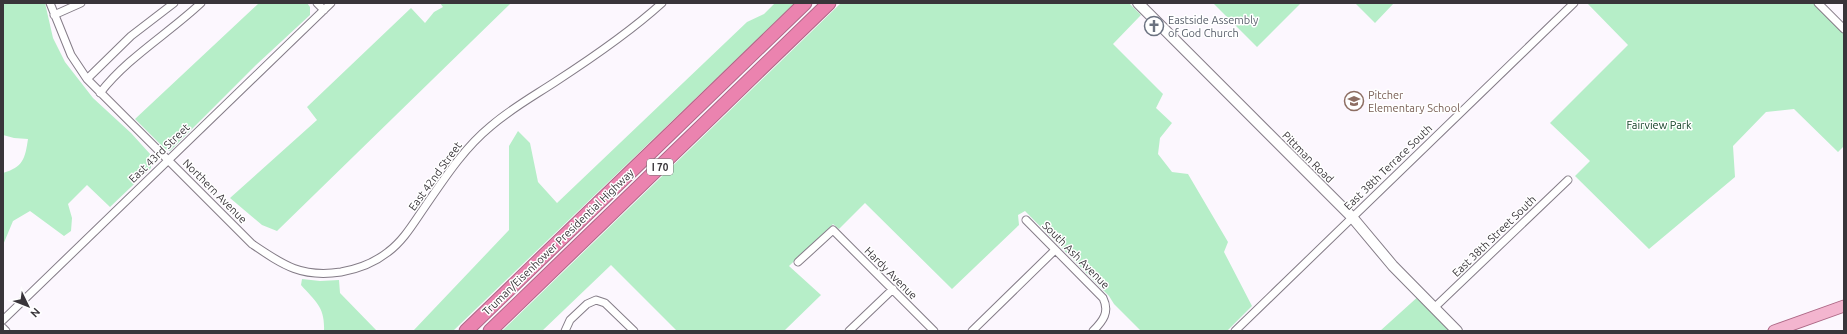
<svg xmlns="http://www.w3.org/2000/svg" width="1847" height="334" font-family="Ubuntu,sans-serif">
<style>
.green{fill:#b6eec8}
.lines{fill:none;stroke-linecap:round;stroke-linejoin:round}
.street-casing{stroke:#847c87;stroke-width:9}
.secondary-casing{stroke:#847c87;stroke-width:12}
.primary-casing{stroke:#ad6886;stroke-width:13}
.highway-casing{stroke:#ad6886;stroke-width:15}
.street{stroke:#fff;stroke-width:7}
.secondary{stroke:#fff;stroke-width:10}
.primary{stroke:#f3b5cf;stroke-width:11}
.highway{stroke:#eb83af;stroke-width:13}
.labels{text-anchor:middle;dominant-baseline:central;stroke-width:3;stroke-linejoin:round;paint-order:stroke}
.shield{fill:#fff;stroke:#747275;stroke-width:1}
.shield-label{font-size:10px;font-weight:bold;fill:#39353a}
.worship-label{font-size:11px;fill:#5b616d;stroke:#fff;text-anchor:start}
.education-label{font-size:11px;fill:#785e54;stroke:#fff;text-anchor:start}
.park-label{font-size:11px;fill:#134126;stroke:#fff}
.street-label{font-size:11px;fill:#39353a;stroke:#fff}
</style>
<rect width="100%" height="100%" fill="#fcf7fe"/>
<path class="green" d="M3,3h42l8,35 12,24 28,36 38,35 20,22v13l-41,39 -23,-22 -19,19 4,14 -1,13 -7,5 -34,-25 -17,10 -10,24v-72c20,-6 22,-14 25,-34l-14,-1 -11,-3z
M259,3h48l3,4v8l-54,50 -86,86 -5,-2 -30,-30z
M440,3h71l-234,228 -15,-6 -32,-27 87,-78 -10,-13 104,-99 14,15 9,-11 9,-5z
M775,3h20l-342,328h-40l96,-101v-84l9,-15 12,12 8,39 19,21 190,-181 17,-8z
M841,3h288l12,12 -28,29 50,50 -7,14 16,15 -12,15 -2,16 14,18 16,2 40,68 -4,10 28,54 -25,25h-86l-27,-27 -5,-8 -84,-85 -7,4 1,10 -67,64 -87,-86 -26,26 -6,-5 -44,42 32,29 -37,36h-107l-66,-66 -69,66h-40z
M1213,3h88l-44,44z
M1355,3h39l-19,20z
M1587,3h231l26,26v117l-6,6 -44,-43 -28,3 -33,34 2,31 -86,72 -74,-73 15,-15 -40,-38 78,-78z
M302,279l18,2 19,-1 1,13 37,38h-53c1,-24 -8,-29 -23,-46z
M1421,294l32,37h-73z"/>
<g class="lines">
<g class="street-casing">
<path id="street" d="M50,3l21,52 16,24 165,165c31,21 49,34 89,28 17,-3 33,-9 47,-20 15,-11 25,-28 36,-44 20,-29 39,-59 67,-82 21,-18 41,-29 64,-44 37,-24 74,-49 107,-79
M317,3l7,7
M1818,3l26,26
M54,15l27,-12
M87,79l44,-43 43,-33
M100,93c28,-36 68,-59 101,-90
M1026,220l77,78c7,14 0,23 -10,33
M798,262l35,-32 101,101
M1434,308l134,-128
M3,320l328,-317
M3,328l3,3
M565,331l5,-11 17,-16 9,-4 9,3 29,28
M849,331l44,-42
M972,331l83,-81
M1235,331l339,-328"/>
</g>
<g class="secondary-casing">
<path id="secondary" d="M1138,3l214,214 41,49 64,65"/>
</g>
<g class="primary-casing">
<path id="primary" d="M1774,331l70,-25"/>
</g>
<g class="highway-casing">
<path id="highway" d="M466,331l339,-328
M490,331l339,-328"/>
</g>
<use href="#street" class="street"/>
<use href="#secondary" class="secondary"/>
<use href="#primary" class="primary"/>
<use href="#highway" class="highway"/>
</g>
<defs>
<g id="church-ring" transform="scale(1)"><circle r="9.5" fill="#fff" stroke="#6b7280" stroke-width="1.5"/><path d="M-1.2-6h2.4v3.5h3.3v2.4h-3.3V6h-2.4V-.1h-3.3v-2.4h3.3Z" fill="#6b7280"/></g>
<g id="school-ring" transform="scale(1)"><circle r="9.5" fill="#fff" stroke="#8d6e63" stroke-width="1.5"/><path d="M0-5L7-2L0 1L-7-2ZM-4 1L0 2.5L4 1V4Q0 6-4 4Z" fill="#8d6e63"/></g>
</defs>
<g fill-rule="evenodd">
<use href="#church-ring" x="1154" y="26"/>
<use href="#school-ring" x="1354" y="101"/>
</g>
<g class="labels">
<rect class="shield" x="647" y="159" width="26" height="16" rx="3"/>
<g class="shield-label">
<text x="660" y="167">I 70</text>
</g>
<g class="worship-label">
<text x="1168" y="20">Eastside Assembly<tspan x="1168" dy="13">of God Church</tspan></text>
</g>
<g class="education-label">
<text x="1368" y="95">Pitcher<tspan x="1368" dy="13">Elementary School</tspan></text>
</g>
<g class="park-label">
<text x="1659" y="125">Fairview Park</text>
</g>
<g class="street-label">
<text transform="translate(159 153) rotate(-44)">East 43rd Street</text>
<text transform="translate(1308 157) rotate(45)">Pittman Road</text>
<text transform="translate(1388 167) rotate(-44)">East 38th Terrace South</text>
<text transform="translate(435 176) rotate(-54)">East 42nd Street</text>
<text transform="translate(215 191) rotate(45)">Northern Avenue</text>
<text transform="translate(1494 236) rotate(-44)">East 38th Street South</text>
<text transform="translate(558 242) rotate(-44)">Truman/Eisenhower Presidential Highway</text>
<text transform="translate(1076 255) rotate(45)">South Ash Avenue</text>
<text transform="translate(891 273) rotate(45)">Hardy Avenue</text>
</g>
</g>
<rect width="1847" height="334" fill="none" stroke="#39353a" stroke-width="8"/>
<g transform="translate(28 306) rotate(133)" stroke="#ffffff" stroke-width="3" paint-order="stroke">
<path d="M0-3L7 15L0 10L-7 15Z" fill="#39353a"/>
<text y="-6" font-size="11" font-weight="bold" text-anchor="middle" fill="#39353a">N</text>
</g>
</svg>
